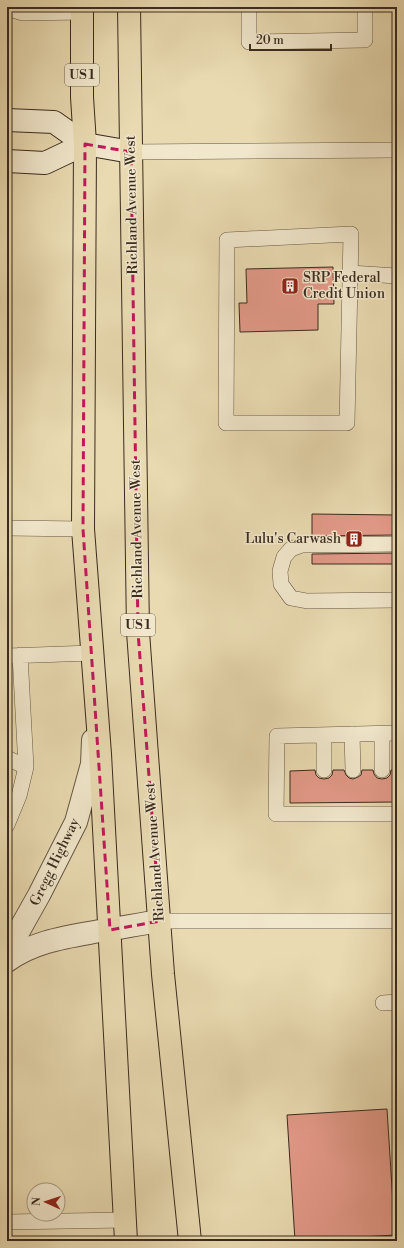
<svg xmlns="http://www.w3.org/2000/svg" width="404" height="1248" font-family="'Libre Bodoni',serif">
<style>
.building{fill:#e29988;stroke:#3a2b1f}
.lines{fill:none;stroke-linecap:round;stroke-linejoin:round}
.lane-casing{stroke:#665744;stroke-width:16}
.street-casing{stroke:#665744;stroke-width:24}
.secondary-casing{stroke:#3a2b1f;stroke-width:24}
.primary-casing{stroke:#3a2b1f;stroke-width:24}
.lane{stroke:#f1e7cc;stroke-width:15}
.street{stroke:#f1e7cc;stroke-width:22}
.secondary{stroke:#f1e7cc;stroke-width:22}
.primary{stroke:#e9dab1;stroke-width:22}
.marked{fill:none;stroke:#c2185b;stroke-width:3;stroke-dasharray:8 5;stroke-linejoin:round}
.labels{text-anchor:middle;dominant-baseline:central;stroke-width:3;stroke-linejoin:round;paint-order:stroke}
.shield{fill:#f1e7cc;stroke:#716353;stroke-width:1}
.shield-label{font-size:13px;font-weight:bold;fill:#3a2b1f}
.street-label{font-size:14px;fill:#3a2b1f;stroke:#f1e7cc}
.poi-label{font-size:14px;fill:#3a2b1f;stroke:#f1e7cc;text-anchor:start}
</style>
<rect width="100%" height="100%" fill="#e9dab1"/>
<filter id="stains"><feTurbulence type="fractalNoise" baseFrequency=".005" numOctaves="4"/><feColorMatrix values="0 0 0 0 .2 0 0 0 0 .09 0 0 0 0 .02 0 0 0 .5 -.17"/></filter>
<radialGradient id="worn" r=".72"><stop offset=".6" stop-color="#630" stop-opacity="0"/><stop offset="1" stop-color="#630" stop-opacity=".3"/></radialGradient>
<path class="building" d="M333,267l1,37h-16v26l-78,2 -1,-29h8l-1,-34z
M312,514l85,1v20l-85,1z
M397,553v11h-85v-10z
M315,770l1,5 3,3 5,1 5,-1 3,-3 1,-5h11l2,5 3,3 4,1 5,-2 3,-2 1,-5h11l1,4 3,4 5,1 5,-1 3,-3 1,-5h6v32l-107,1v-32z
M387,1109l8,126 -100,6 -8,-126z"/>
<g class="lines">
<g class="lane-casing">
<path id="lane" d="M249,7v35l116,-2v-33
M7,8l16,5 59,-1
M131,152l266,-2
M351,234l-4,189h-121l1,-183z
M350,273l47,3
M7,528l76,1
M397,544l-95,1 -11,4 -7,8 -4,14 1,13 10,14 16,3 90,-1
M7,656l85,-3
M397,733l-120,3 -1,78h121
M352,734l1,36
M7,758l19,9
M324,770v-35
M382,770v-36
M7,825l12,-29 7,-29 -6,-112
M160,921h237
M383,1003l14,-1
M7,1222l117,-2"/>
</g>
<g class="street-casing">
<path id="street" d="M7,952l32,-57 37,-73 16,-58 1,-24
M7,961c27,-20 60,-24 93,-30 20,-3 40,-7 60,-10"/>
</g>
<g class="secondary-casing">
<path id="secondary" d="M7,120l47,2 31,22 46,8
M7,161l38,2 40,-19"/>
</g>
<g class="primary-casing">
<path id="primary" d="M82,7v90l3,47 -2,385 17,225 26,487
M129,7l9,625 25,342 27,267"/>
</g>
<use href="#lane" class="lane"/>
<use href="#street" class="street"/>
<use href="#secondary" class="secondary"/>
<use href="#primary" class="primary"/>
</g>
<path class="marked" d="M85,144l46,8 7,480 22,289 -50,9 -27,-401z"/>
<defs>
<g id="building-square" transform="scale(0.9)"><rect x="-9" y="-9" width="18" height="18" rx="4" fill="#8f2418" stroke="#f1e7cc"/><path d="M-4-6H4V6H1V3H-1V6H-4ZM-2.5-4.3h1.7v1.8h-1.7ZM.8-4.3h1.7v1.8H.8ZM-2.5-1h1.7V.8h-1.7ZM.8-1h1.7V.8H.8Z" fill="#fff"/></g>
</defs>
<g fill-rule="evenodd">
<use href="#building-square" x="290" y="286"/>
<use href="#building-square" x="354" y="539"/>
</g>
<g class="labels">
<g class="shield">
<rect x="65" y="64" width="34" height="22" rx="3"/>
<rect x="121" y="614" width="34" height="22" rx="3"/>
</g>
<g class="shield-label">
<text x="82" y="75">US 1</text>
<text x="138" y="625">US 1</text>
</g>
<g class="street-label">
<text transform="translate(132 205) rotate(-91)">Richland Avenue West</text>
<text transform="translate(137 529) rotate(-91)">Richland Avenue West</text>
<text transform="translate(155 852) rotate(-94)">Richland Avenue West</text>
<text transform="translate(55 862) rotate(-64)">Gregg Highway</text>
</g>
<g class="poi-label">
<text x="303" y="278">SRP Federal<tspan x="303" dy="16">Credit Union</tspan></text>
<text x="341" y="539" text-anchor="end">Lulu's Carwash</text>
</g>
</g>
<rect width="404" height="1248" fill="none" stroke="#e9dab1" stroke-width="24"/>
<rect x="8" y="8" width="388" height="1232" fill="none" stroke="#3a2b1f" stroke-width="2"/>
<rect x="12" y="12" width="380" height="1224" fill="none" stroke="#3a2b1f"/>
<g transform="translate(46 1202) rotate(273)"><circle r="19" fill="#f1e7cc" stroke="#a89c87"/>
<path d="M0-3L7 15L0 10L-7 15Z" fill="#8f2418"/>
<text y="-6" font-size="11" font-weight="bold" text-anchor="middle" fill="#3a2b1f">N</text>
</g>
<path d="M250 44v6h81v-6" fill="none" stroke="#3a2b1f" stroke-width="2"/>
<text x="256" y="44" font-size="12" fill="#3a2b1f" stroke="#f1e7cc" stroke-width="3" paint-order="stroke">20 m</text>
<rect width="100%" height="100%" filter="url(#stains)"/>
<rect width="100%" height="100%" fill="url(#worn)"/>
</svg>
